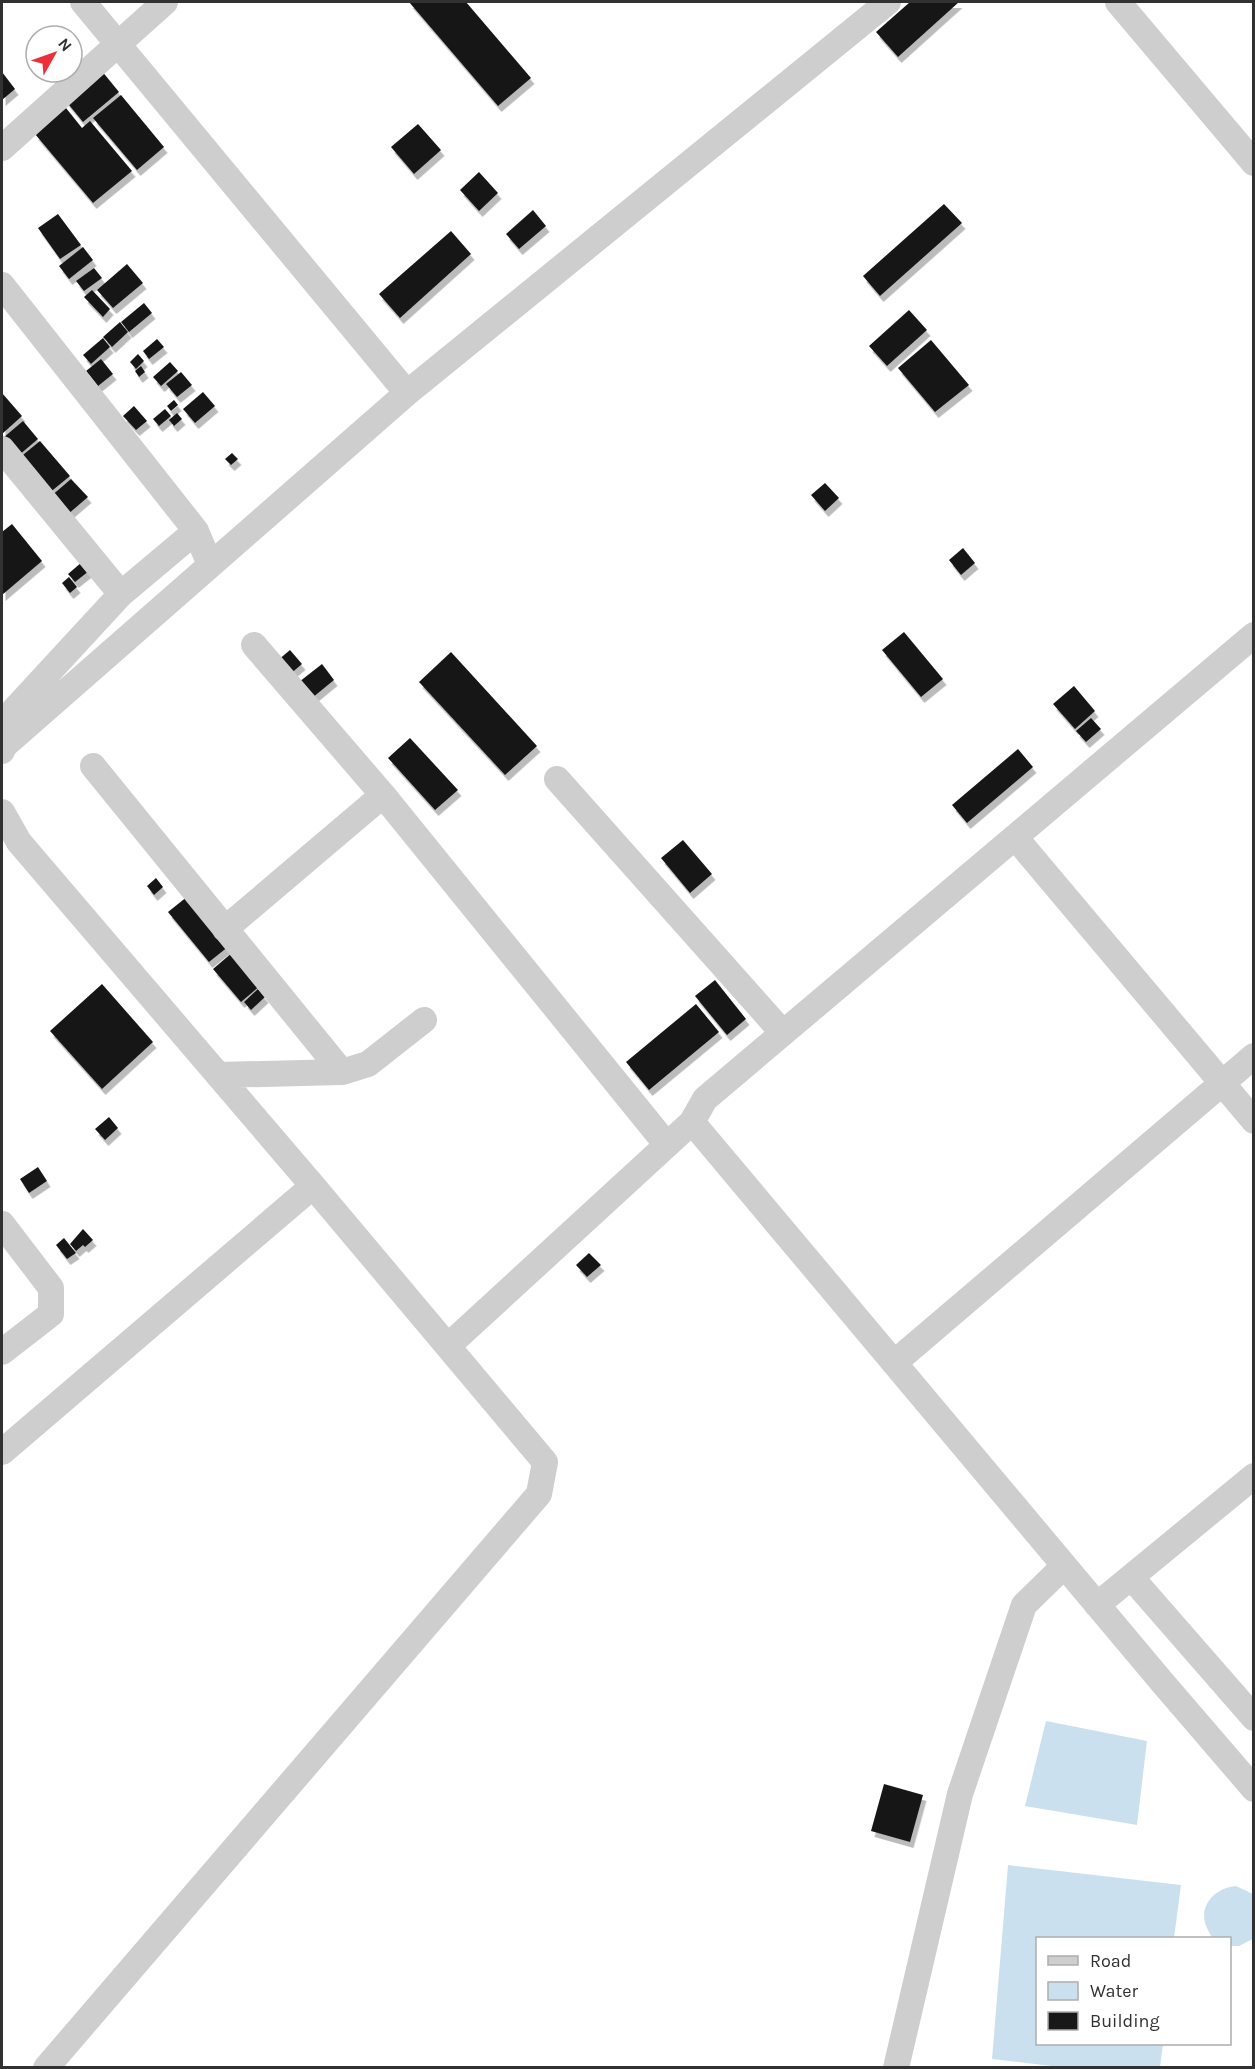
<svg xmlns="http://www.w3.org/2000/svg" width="1255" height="2069" font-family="Karla,sans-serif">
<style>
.water{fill:#cbe0ee}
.building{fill:#181818;filter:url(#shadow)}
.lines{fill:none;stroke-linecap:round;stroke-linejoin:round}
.minor{stroke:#cecece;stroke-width:26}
</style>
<defs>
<filter id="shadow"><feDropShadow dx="3.5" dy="6" stdDeviation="0" flood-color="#0004"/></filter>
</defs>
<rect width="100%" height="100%" fill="#fff"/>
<path class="water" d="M1046,1721l101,20 -10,84 -112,-19z
M1008,1865l173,20 -7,53h-136v106h125l-3,23 -92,1 -76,-9z
M1236,1886l17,8v45l-14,7h-9v-8c-5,0 -11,2 -15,0 -4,-1 -4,-2 -6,-6 -14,-23 4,-44 27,-46z"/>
<path class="building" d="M409,2h57l65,76 -33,28z
M910,2h49l-61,55 -22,-25z
M101,70l18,22 -36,30 -18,-22z
M2,72l13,17 -13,11z
M121,95l43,52 -27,23 -44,-52z
M66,108l16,20 8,-7 42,50 -39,32 -58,-69z
M418,124l23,26 -27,24 -23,-27z
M479,172l19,21 -19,18 -19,-21z
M944,204l18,19 -82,73 -17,-20z
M533,210l13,16 -27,23 -13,-15z
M58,214l23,31 -21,14 -22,-31z
M451,231l20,23 -71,64 -21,-24z
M83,247l10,13 -24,19 -10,-13z
M127,264l16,19 -30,25 -16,-18z
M94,268l8,10 -18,13 -8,-10z
M92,290l18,19 -7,8 -19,-20z
M144,303l8,10 -23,19 -8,-10z
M909,310l18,20 -40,36 -18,-20z
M120,322l8,10 -16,15 -9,-10z
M103,338l7,9 -19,17 -8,-9z
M157,339l7,8 -15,12 -6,-8z
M931,340l38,45 -34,27 -37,-44z
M138,354l6,7 -8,8 -6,-7z
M101,359l12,15 -15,12 -12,-15z
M170,362l8,9 -17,15 -8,-9z
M141,366l4,6 -6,5 -4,-6z
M181,372l11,13 -15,12 -11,-13z
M203,392l12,14 -20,17 -12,-14z
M2,393l20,23 -20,18z
M174,400l4,5 -7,6 -4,-5z
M134,406l13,15 -11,9 -13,-14z
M165,409l6,7 -12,10 -6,-7z
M177,413l5,6 -8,7 -5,-6z
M23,421l15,18 -20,17 -15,-18z
M40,441l30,35 -22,18 -30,-35z
M232,453l6,6 -7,6 -6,-6z
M71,479l17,18 -21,18 -17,-18z
M825,483l14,15 -14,13 -14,-16z
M12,524l30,37 -40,34v-63z
M963,548l12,15 -14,12 -12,-15z
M82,562l7,9 -14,11 -7,-8z
M69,577l8,10 -7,6 -8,-10z
M904,632l39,47 -22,18 -39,-47z
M290,650l12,14 -13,11 -12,-14z
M451,652l86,94 -32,29 -86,-93z
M322,664l12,16 -22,18 -13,-16z
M1074,686l21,25 -20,18 -22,-25z
M1091,718l10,11 -15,13 -10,-11z
M410,738l48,52 -23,20 -47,-52z
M1018,749l15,18 -66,56 -15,-18z
M683,840l29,34 -22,19 -29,-35z
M156,878l7,9 -9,8 -7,-9z
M188,896l41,50 -20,16 -41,-50z
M233,952l29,32 -21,18 -28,-33z
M715,980l31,39 -19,16 -32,-39z
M102,984l51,58 -51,47 -52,-58z
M258,989l7,8 -14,13 -7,-8z
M696,1004l23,28 -70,58 -23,-28z
M109,1117l9,11 -13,12 -10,-11z
M38,1167l9,14 -18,12 -9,-14z
M83,1229l10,11 -8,7 -2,-2 -7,6 -6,-7z
M64,1238l12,15 -9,6 -11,-14z
M589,1253l12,12 -14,12 -11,-12z
M884,1784l39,11 -13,47 -39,-11z"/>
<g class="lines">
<path class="minor" d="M83,2l324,391
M1118,2l136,161
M2,148l163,-146
M2,285l194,246 14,34
M2,449l119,145 -119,129
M121,594l75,-63
M254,645l129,150 284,350
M2,751l2,-5 403,-353 481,-391
M93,766l249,306
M557,779l226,254
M2,812l17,30 294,344 232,276 -6,32 -493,574
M1015,837l239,284
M225,929l158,-134
M218,1075l124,-3 26,-8 56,-44
M692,1122l13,-23 549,-464
M2,1224l49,64v26l-49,38
M448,1346l244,-224 470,560 92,107
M894,1363l360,-307
M2,1452l311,-266
M1131,1577l123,141
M1097,1605l157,-129
M896,2068l64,-274 64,-189 40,-39"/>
</g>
<rect width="1255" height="2069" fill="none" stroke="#313131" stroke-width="6"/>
<rect x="1036" y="1937" width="195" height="108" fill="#ffffff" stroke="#adadad" stroke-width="1.5"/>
<rect x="1048" y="1956" width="30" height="9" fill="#cecece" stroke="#adadad" stroke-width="1.5"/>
<text x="1090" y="1967" font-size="18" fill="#313131">Road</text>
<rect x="1048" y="1982" width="30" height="18" fill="#cbe0ee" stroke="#adadad" stroke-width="1.5"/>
<text x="1090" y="1997" font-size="18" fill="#313131">Water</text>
<rect x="1048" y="2012" width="30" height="18" fill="#181818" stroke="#adadad" stroke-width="1.5"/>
<text x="1090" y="2027" font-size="18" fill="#313131">Building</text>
<g transform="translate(54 54) rotate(50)"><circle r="28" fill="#ffffff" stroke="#adadad" stroke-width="1.5"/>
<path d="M0-4.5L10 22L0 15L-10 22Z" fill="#ec2f39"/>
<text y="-9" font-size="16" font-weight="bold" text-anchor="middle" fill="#313131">N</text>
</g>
</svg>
